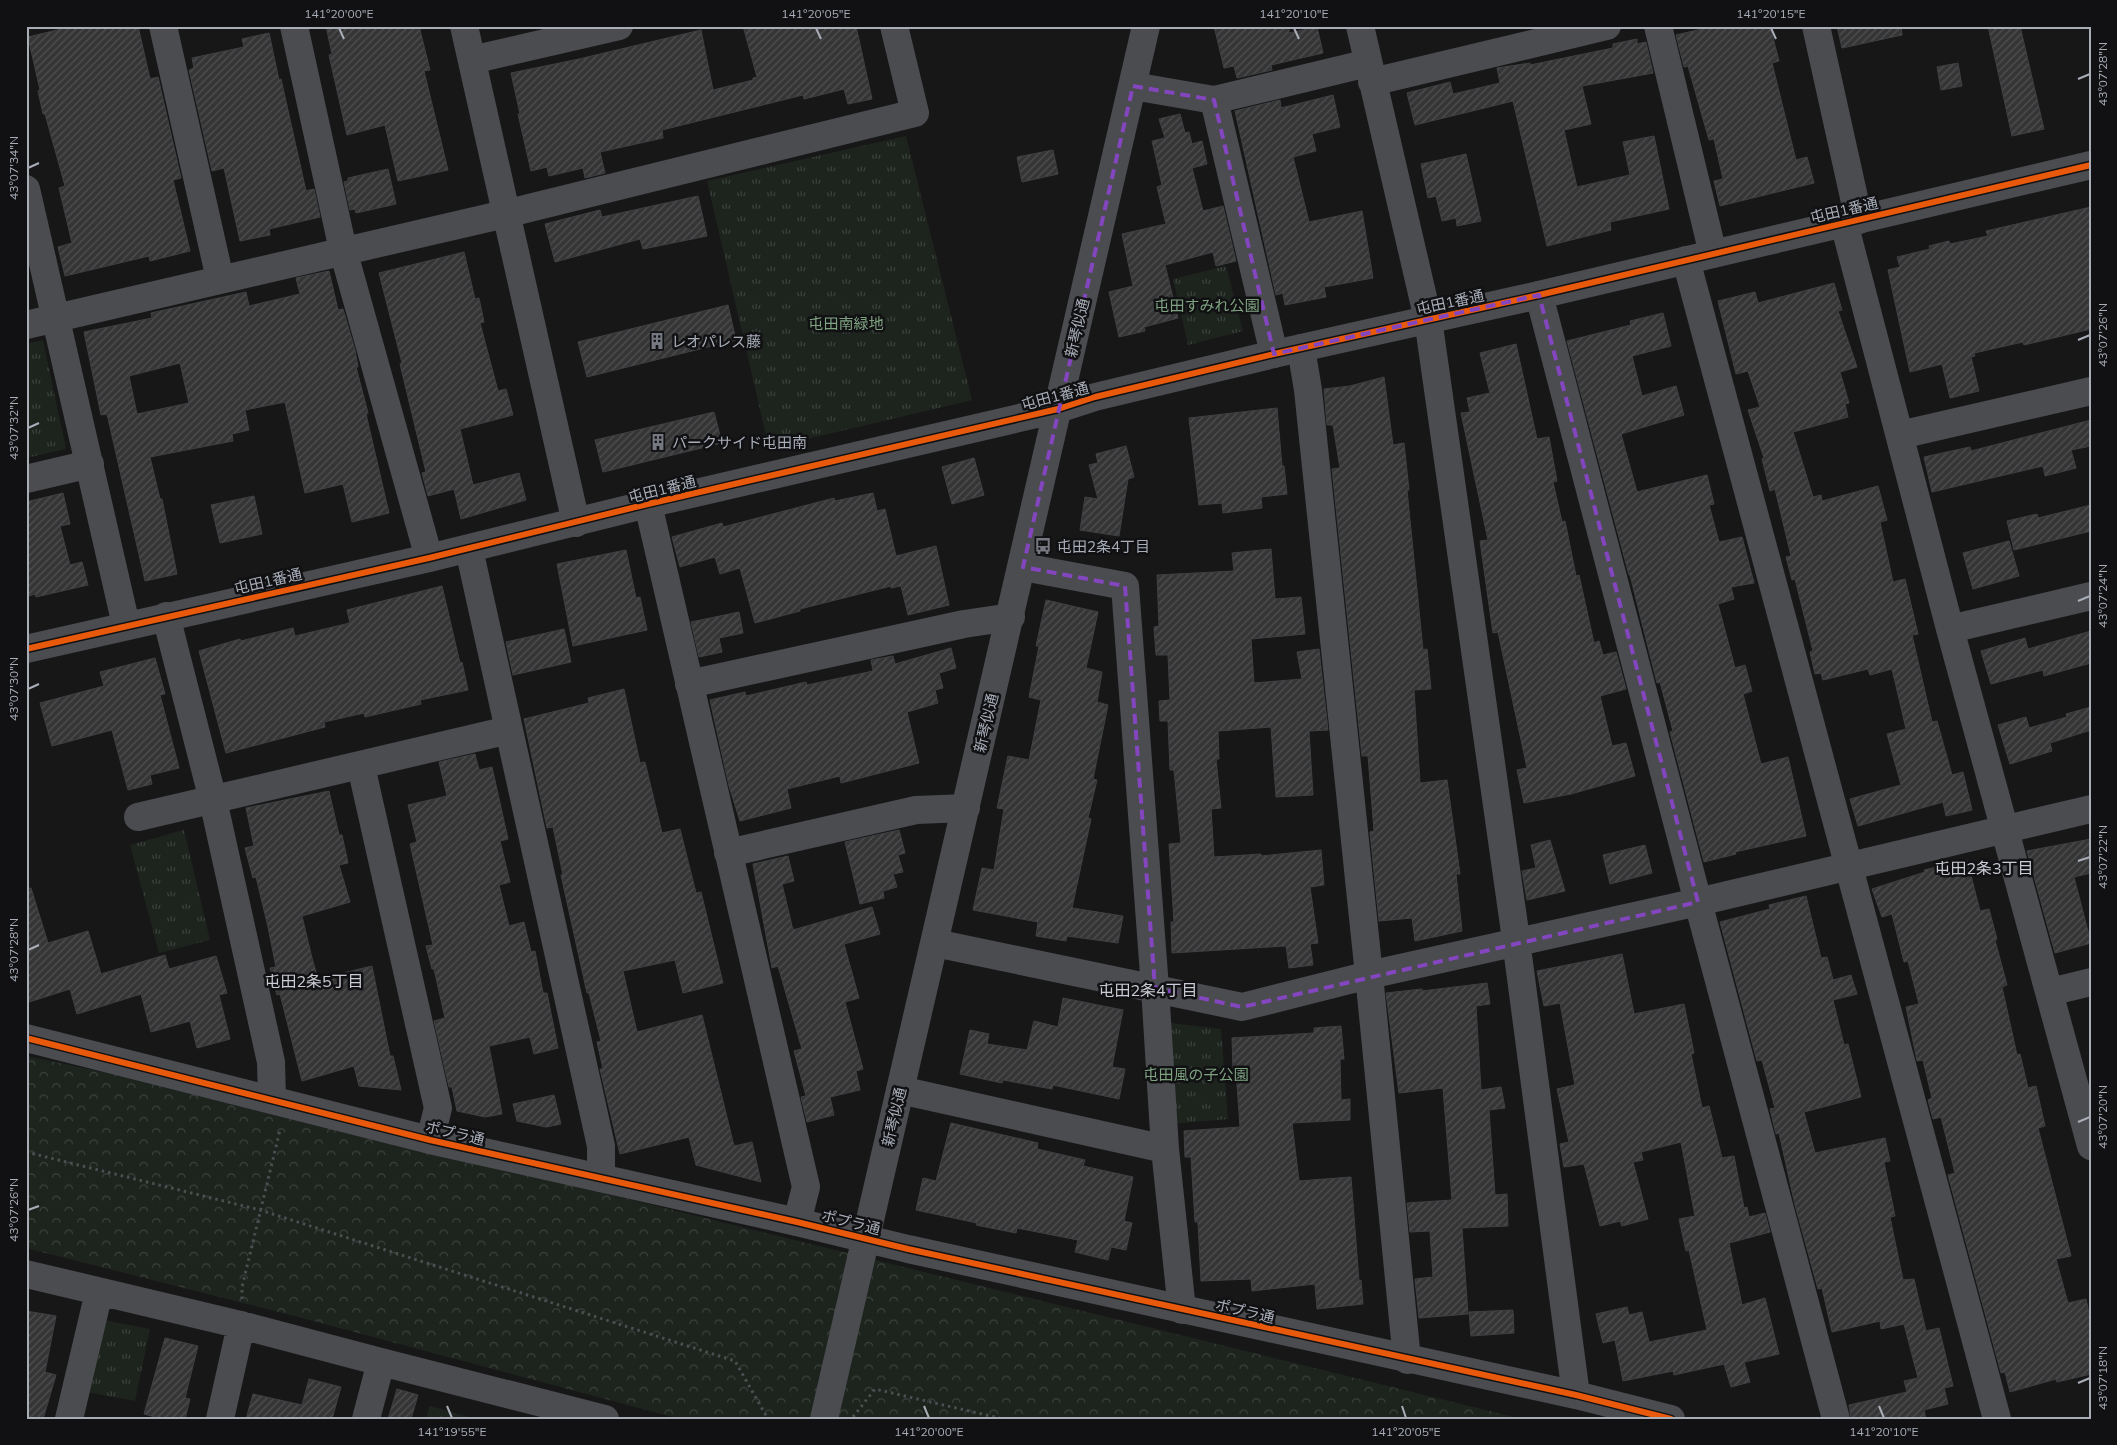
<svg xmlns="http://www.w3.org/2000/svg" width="2117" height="1445" font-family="Mulish,'Noto Sans JP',sans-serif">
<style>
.grass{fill:url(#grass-tufts)}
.forest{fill:url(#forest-crowns)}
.building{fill:url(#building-hatch);stroke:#3f4043;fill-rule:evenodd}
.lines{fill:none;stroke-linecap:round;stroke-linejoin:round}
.path{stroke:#4d4e52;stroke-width:3;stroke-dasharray:2.5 4;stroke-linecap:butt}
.minor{stroke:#4b4c50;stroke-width:28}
.tertiary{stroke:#4b4c50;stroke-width:28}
.cycleway-casing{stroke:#111113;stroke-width:9}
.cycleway{stroke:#e8590c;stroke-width:6}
.marked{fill:none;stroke:#8446be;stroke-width:4;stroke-dasharray:10 6;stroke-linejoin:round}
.ticks{fill:none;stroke:#a8adb8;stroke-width:2}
.labels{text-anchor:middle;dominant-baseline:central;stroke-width:5;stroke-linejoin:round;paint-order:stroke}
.street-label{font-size:15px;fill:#a8adb8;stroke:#111113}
.park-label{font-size:15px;fill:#7fa381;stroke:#111113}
.poi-label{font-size:15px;fill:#a8adb8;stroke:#111113;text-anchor:start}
.neighbourhood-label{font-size:16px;fill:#c9ccd4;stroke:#111113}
.neatline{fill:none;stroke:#a8adb8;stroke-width:2}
.ticks-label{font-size:12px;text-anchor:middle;fill:#a8adb8}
</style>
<defs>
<pattern id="grass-tufts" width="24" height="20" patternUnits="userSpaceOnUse" patternTransform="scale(1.25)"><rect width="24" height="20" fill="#1d241e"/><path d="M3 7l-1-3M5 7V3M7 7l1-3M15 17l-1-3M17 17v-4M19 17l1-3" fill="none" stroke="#3b413d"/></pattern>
<pattern id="forest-crowns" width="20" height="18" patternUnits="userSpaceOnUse" patternTransform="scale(1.25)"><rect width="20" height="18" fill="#1d241e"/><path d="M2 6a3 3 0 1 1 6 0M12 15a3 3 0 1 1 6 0" fill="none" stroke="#3b413d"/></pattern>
<pattern id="building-hatch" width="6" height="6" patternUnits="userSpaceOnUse" patternTransform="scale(1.25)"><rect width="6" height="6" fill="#353536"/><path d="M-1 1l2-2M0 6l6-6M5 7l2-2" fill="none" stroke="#4f5051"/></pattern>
</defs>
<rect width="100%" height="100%" fill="#171717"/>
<path class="grass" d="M906,136l66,264 -203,48 -62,-267z
M1226,266l17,65 -55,14 -15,-66z
M43,340l23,109 -40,9v-114z
M184,830l26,110 -51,13 -29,-108z
M1163,1022l58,7 7,90 -57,5z
M103,1320l47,9 -15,72 -48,-9z
M430,1406l46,13h-50z"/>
<path class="forest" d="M26,1056l130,27 1366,336h-842l-378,-101 -276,-70z"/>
<path class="building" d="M74,26h64l12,53 8,-2 23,101 -8,2 17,71 -40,10 -1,-5 -84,20 -7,-29 14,-4 -13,-55 6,-2 -20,-72h-2l-5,-23 2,-1 -12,-53z
M326,26h93l11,44 -6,1 24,99 -50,11 -13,-56 -38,10 -18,-80 3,-1z
M743,26h113l16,73 -24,5 -4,-15 -40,10 -1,-4 -141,35 1,8 -63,14 5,21 -20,5 -2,-10 -34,8 -2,-9 -16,4 -13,-57h2l-9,-41 68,-14 122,-29 12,60 40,-10v-2l4,-1z
M1214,26h75v7l28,-6 6,26 -52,12 1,5 -35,8 -3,-12 -10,2z
M1715,26h55l9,35 -7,2 24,97 11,-3 7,26 -94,23 -6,-25 9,-2 -9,-40 -5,1 -21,-74 -4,1 -8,-32z
M1837,26h64l1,9 -60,13z
M1988,26h32l24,103 -32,7z
M269,33l10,47 2,-1 25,112 8,-2 6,28 -51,12 1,6 -30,6 -16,-73 -12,3 -23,-101 5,-2 -2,-10 52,-11 -2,-8z
M1637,39v5l9,-2 7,31 -71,13 9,38 -27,6 13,57 53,-12 -7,-33 31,-6 15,73 -59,13 1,8 -64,16 -34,-145 -98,24 -8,-32 43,-11 3,12 47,-11 -3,-15 33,-5v2l83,-17v-4z
M1958,63l4,23 -21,4 -4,-23z
M1333,95l7,32 -28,7 4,17 -23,6 16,65 53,-11 11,67 -49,9 2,10 -41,8 -2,-12 -7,2 -41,-184 45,-11 1,8z
M1180,114l5,19 4,-1 3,12 10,-3 5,23 -15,4 11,43 20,-5 13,55 -20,5 -3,-14 -48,13 13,53 -34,9 1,4 -26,6 -10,-45 24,-6 -11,-52 44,-10 -9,-37 5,-2 -10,-44 13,-3 -6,-19z
M1053,150l5,24 -36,8 -5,-25z
M1466,154l15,67 -24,5 -1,-8 -14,3 -6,-25 -8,2 -7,-34z
M388,169l8,35 -40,9 -1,-4 -5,1 -6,-28 4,-1v-3z
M698,196l9,40 -64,13 -3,-10 -85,23 -10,-38 55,-14 2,7z
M2091,207v122l-67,16 -1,-3 -49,11 1,3 -4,1 8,34 -29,7 -8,-34 -32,8 -22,-102 12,-3 -3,-10 33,-8 -1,-3 20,-5 1,3 38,-8 -2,-5z
M464,252l11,47 4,-1 5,24 -4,1 18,68 8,-2 7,26 -53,14 13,56 46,-12 7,27 -65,19 -7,-30 -26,7 -6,-23 4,-1 -26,-108 2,-1 -23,-90z
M329,271l9,39 5,-1 12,41 3,17h-2l12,46 -2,1 23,99 -37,9 -9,-38 -38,9 -20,-91 -40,8 4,20 -17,4 1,7 -83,16 10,42h2l15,75 -32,7 -38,-167 -6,1 -17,-83 68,-14 -1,-5 95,-21 3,14 51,-12 -4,-16zM180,363l9,40 -52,11 -8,-38z
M1834,283l8,27 -4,1 19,56 -17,5 9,31 -4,1 3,13 -55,15 20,65 8,-2 1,6 56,-15 9,34 -7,2 13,60 12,-3 13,55 -6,1 20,87 5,-1 15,54 11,-3 9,38 -26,6 -3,-14 -85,24 -8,-27 51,-14 -14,-51 19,-5 -14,-60 -22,6 -2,-6 -45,11 -2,-7 -6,1 -5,-22 3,-1 -18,-72 -3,1 -6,-23 5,-1 -16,-67 -5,2 -8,-32 2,-1 -16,-48 12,-3 -12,-36 -12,3 -18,-73 37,-9 3,11z
M728,305l8,35 -149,37 -9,-35z
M1663,313l8,33 -39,10 10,40 34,-10 8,29 -63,19 16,58 70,-17 7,29 -5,1 10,37 23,-5 12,46 -23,4 3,12 -16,5 17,64 10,-3 7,26 -9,3 18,70 27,-7 18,79 -71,16 1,2 -32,8 -34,-130 3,-1 -13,-49 -3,1 -27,-108h-1l-62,-234 64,-16 -1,-4z
M1516,344l21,95 12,-2 8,44 -4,1 9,40 3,-1 11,55 3,-1 15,68 5,-2 4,14 13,-3 10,37 -26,7 12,50 14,-3 9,33 -64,18 -47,9 -7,-33 10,-2 -29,-136 -5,1 -13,-92 8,-1 -27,-127 9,-1 -3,-14 23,-5 -10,-40z
M1384,377l9,68 11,-2 5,47h-2l16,160 4,-1 4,40 -17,1 6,93 27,-3 13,94h-4l6,57 -47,10 -3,-23 -33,3 -9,-89 4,-1 -6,-75h-6l-30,-287 8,-1 -7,-43h-6l-3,-36 26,-3z
M1277,408l5,58h2l3,28 -26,3 1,11 -39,5 -1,-10 -23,2 -10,-87z
M714,412l8,31 -119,29 -8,-32z
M2091,420v26l-20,4 5,18 -31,8 -2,-10 -111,26 -8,-35 46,-10 1,4z
M1126,446l8,31 -6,2 -9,57 -39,-6 5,-33 13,2 -9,-34 9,-2 -2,-9z
M974,458l10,37 -32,9 -10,-37z
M63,493l7,31 -10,2 10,39 12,-3 6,23 -52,12 -1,-3 -9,3v-95z
M873,493l4,18 8,-2 11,47 40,-10 13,59 -41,10 -7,-29 -10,2v-2l-91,23v2l-45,12 -15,-55 -20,6 -5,-17 -35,10 -8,-30 50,-14 1,4 111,-29 1,3z
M254,496l8,38 -42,9 -9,-38z
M2091,505v26l-77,19 -7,-29 30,-7 1,4z
M2009,541l10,35 -46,13 -10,-36z
M1271,549l4,50 26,-2 4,37 -54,5 3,44 48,-4 -5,-27 22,-3 9,81 -19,1 4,64 -37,2 -5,-70 -53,4 1,28h-3l5,49 -10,1 3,48 47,-3v2l60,-6 3,35 -14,2 8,56 -8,1 3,21 -24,3 -3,-22 -114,7 -1,-31h3l-5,-78 12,-1 -7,-73h-4l-2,-49h-8l-1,-20 11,-1 -2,-45h-12l-2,-28 5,-1 -2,-51 77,-4 -2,-18z
M626,550l10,48 4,-1 7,33 -74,16 -16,-82z
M442,586l18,77 2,-1 6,28 -48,10 1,4 -56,13 -1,-4 -40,9 1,5 -99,26 -27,-102 41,-12 1,2 52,-13 2,8 55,-13 -3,-13z
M1046,600l52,12 -12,56 16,4 -5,30 11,3 -15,74 4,1 -9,38 3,1 -19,89 51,8 -5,27 -51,-7 -1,5 -30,-5 2,-14 -65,-12 9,-42 12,2 10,-61 -7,-1 11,-52 21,4 12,-60 -12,-3 10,-51h-3z
M739,612l4,21 -24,5 3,14 -23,5 -8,-35z
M564,629l7,33 -58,13 -7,-33z
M2091,631v32l-47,13 -1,-6 -52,14 -10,-33 44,-13 3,11z
M951,648l5,20 -17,5 4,15 -8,2 3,13 -31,9 12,51 -78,20 -1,-7 -53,13 4,19 -51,13 -11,-35 -19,-86 35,-8 1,4 60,-14 1,3 66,-14 -2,-11 22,-4 2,8z
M155,658l10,36 -5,1 19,73 -29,7 2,9 -24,6 -16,-60 -60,16 -12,-43 64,-17 -4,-14z
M624,689l16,74 5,-1 17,71 18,-4 16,64 5,-1 22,91 -40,10 -8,-33 -52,11 14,61 65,-17 32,131 18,-4 9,40 -65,-17 -7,-28 -69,17 -20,-85h3l-6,-27 4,-1 -12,-48h-2l-26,-118h2l-10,-48 -6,1 -23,-109 65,-16 -1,-5z
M2091,707v23l-41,13 2,8 -42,13 -12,-39 28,-8 3,11 38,-11 -1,-3z
M475,754l4,16 13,-3 16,72 -8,2 10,41 -11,3 10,41 15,-4 7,30 4,-1 8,42h4l11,55 -24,6 -4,-17 -41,9 13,68 -17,3 -28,-6 -5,-24h-3l-15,-66 11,-3 -11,-49h-2l-6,-23 7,-1 -23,-101 7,-2 -9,-37 39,-9 -8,-34z
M329,791l10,44h3l6,28 -9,2 11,37 -48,14 10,42 6,21 54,-13 18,90h3l8,34 -42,-4 -5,-20 -52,15 -22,-87 -3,1 -7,-27 6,-1 -8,-40 -12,-50 -3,1 -8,-30 9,-2 -8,-38z
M899,830l6,23 -7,2 5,17 -10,2 4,13 -14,4 1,7 -24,6 -15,-62z
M2091,839v34l-17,4 17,66 -36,10 -28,-102z
M1550,840l15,51 -38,9 -5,-29 14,-3 -5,-23z
M1645,845l7,28 -42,11 -7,-29z
M788,856l6,25 -12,3 11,46 79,-23 8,27 -36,10 15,54 -14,4 18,67 -7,2 4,19 -30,7 4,18 -27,7 -6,-25 5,-1 -12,-45 8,-2 -24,-83 -6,2 -19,-104z
M1967,860l13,51 9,-2 8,30 -2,1 12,45 -5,2 15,68 3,-1 8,34 8,-2 9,40 -7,2 33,128 -15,3 12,44 18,-4 5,23v52l-34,8 -1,-3 -46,13 -5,-20 -4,1 -53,-198 7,-2 -14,-56 -8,2 -5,-19 4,-2 -9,-38 -6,1 -1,-5 -10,-49 13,-3 -11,-43 -4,1 -12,-48 -10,3 -10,-28 53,-17 -1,-2z
M31,888l17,55 40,-12 13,43 64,-19 4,14 47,-13 11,37 -8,2 11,44 -33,9 -7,-27 -39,11 -10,-38 -64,20 -7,-25 -44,14v-114z
M1806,896l15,62 6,-1 6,23 18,-5 6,19 -24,6 11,45 4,-1 13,53 -57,15 11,41 70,-15 5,23 -6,1 11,54 -5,1 13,63 11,-1 12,52 13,-3 14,58 -9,2 4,16 -24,6 2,9h-75l-2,-14 58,-13 -3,-11 14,-3 -14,-54 -23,5 -1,-8 -48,11 -10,-44 -4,1 -23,-84 -16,-72 -3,1 -6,-25 5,-1 -13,-48 -5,1 -37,-139 50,-13 -1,-4z
M1622,954l12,60 50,-10 10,49 -3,1 11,54 7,-2 13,52 12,-2 10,52 3,-1 2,10 16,-4 5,19 -41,11 13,62 23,-7 14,56 -35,8 6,20 -19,5 -7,-23 -50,11 -1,-4 -50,10 -8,-41 -12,3 -7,-29 31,-7 2,8 13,-3 7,30 58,-12 -18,-80 -3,1 -7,-32 16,-3 -14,-74 -40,10 2,8 -10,2 15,57 -26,7 -2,-5 -20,5 -16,-62 -20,3 -4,-23 9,-2 -12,-53 18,-4 -15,-82 -16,3 -7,-35z
M1487,983l3,21 -14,2 5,84 20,-3 4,21 -16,2 6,85 12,-1 1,32 -46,2 6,86 -49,4 -4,-39 18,-2 -3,-46 -20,1 -3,-29 45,-3 -9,-112 -44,5 -13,-100 36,-4v2z
M1063,998l60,12 -11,57 13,2 -6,30 -66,-14 -1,4 -49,-9 -1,3 -42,-9 10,-44 19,4 -2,10 40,6 7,-29 24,6z
M1341,1026l3,33h-4l1,41 9,-1v21l-58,3 7,58 52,-4 8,104 2,-1 2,24 -46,5 -2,-25 -63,7 -1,-12 -50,2 -3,-59h-3l-4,-65h-6l-1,-26 56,-4 -4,-57h-3l-1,-32 82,-5v-5z
M554,1095l7,29 -15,3 -29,-6 -4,-17z
M951,1123l87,20 -1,6 48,11 -2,6 50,11 -9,44 8,2 -6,27 -15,-3 -3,13 -33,-8 3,-12 -61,-12 -1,5 -40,-8 1,-2 -61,-13 7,-32 13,3z
M1513,1310l1,23 -43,3 -2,-24z
M26,1311l30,5 -11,56 11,3 -13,44h-17z
M165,1338l33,8 -13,52 5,1 -5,20h-23l-18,-5z
M309,1379l32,8 -9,32h-86l7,-25 49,11z
M397,1389l21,6 -7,24h-23z"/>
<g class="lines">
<path class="path" d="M26,1152l234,58 475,151 33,58
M242,1299v-12l38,-157
M853,1417l22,-28 128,30"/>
<path class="minor" d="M163,26l57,253
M294,26l49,224 86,308
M464,26l112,497
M1360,26l68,293 86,606 62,470
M1658,26l55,228
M1816,26l43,194
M472,60l147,-34
M1372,82l235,-56
M1133,86l81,14 154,-37
M1214,100l60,254
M26,189l100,436
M1844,223l106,406 141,517
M1686,260l311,1159
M1539,295l159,607 138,517
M26,325l479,-111 410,-101 -21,-87
M1301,348l7,42 61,585 38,385
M1900,435l191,-44
M26,479l64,-15
M648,504l158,683 -9,35
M469,549l132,597v32
M1023,567l102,19 30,402 10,161 17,161
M166,616l47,184 58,262 1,37
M1950,629l141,-33
M689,684l275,-60 47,-7
M361,766l77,342 -8,32
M138,817l371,-87
M728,853l188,-43 50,-2
M935,943l307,64 127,-32 329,-73 393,-93
M2050,992l41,-10
M900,1090l265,59
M26,1274l215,51 140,37 224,57
M69,1419l30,-127
M220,1419l21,-94
M366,1419l15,-57"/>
<path class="tertiary" d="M26,649l403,-91 219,-54 410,-95 37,-12 179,-43 265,-59 552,-130
M26,1038l404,102 367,82 111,27 668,146 95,24
M824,1419c107,-464 216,-928 322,-1393"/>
<g class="cycleway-casing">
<path id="cycleway" d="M26,649l403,-91 219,-54 410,-95 37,-12 179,-43 265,-59 552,-130
M26,1038l404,102 367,82 111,27 668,146 95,24"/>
</g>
<use href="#cycleway" class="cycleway"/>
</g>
<path class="marked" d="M1133,86l81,14 60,254 265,-59 159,607 -456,105 -87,-19 -30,-402 -102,-19z"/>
<path class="ticks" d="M339,28l5,11M816,28l5,11M1294,28l5,11M1771,28l5,11M2078,79l12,-5M28,168l11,-5M2078,340l12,-5M28,428l11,-5M2078,601l12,-5M28,689l11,-5M2078,861l12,-4M28,950l11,-5M2078,1122l12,-5M28,1210l11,-4M2078,1383l12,-5M447,1406l5,12M924,1406l5,12M1402,1406l4,12M1879,1406l5,12"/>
<defs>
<g id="building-bare" transform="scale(1.35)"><path d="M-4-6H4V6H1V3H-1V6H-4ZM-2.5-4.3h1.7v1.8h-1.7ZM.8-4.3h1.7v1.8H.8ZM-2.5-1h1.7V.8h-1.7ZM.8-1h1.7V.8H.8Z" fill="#757880" stroke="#111113" stroke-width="2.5" paint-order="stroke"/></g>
<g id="bus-bare" transform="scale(1.35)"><path d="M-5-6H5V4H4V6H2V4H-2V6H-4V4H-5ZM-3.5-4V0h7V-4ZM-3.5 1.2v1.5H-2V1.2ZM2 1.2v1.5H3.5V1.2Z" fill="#757880" stroke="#111113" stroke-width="2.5" paint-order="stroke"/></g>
</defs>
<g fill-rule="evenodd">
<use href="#building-bare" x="657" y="341"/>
<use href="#building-bare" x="658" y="442"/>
<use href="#bus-bare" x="1043" y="546"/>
</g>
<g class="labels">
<g class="street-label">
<text transform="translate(1844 210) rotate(-13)">屯田1番通</text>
<text transform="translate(1450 302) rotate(-12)">屯田1番通</text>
<text transform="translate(1077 328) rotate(-77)">新琴似通</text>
<text transform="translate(1055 396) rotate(-15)">屯田1番通</text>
<text transform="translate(662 489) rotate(-14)">屯田1番通</text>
<text transform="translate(268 581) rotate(-13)">屯田1番通</text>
<text transform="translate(986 723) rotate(-77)">新琴似通</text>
<text transform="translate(894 1117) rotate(-77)">新琴似通</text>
<text transform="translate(455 1133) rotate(13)">ポプラ通</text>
<text transform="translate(851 1222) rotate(14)">ポプラ通</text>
<text transform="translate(1245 1311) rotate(13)">ポプラ通</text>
</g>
<g class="park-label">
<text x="1207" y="305">屯田すみれ公園</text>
<text x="846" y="323">屯田南緑地</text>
<text x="1196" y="1074">屯田風の子公園</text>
</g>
<g class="poi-label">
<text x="671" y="341">レオパレス藤</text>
<text x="672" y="442">パークサイド屯田南</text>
<text x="1057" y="546">屯田2条4丁目</text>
</g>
<g class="neighbourhood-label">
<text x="1984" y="868">屯田2条3丁目</text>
<text x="314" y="981">屯田2条5丁目</text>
<text x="1148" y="990">屯田2条4丁目</text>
</g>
</g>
<rect width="2117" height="1445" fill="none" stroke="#111113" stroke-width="55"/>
<rect x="28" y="28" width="2062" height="1390" class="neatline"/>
<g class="ticks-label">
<text x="339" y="18">141°20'00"E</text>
<text x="816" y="18">141°20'05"E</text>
<text x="1294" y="18">141°20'10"E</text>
<text x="1771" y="18">141°20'15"E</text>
<text transform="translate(2103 74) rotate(-90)" y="4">43°07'28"N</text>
<text transform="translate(14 168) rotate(-90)" y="4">43°07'34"N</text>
<text transform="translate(2103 335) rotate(-90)" y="4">43°07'26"N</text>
<text transform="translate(14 428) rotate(-90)" y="4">43°07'32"N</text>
<text transform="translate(2103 596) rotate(-90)" y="4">43°07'24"N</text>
<text transform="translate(14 689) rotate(-90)" y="4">43°07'30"N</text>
<text transform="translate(2103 857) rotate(-90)" y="4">43°07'22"N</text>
<text transform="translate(14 950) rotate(-90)" y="4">43°07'28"N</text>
<text transform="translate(2103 1117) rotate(-90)" y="4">43°07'20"N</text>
<text transform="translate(14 1210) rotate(-90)" y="4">43°07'26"N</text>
<text transform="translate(2103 1378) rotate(-90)" y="4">43°07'18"N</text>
<text x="452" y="1436">141°19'55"E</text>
<text x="929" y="1436">141°20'00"E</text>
<text x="1406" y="1436">141°20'05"E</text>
<text x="1884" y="1436">141°20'10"E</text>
</g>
</svg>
